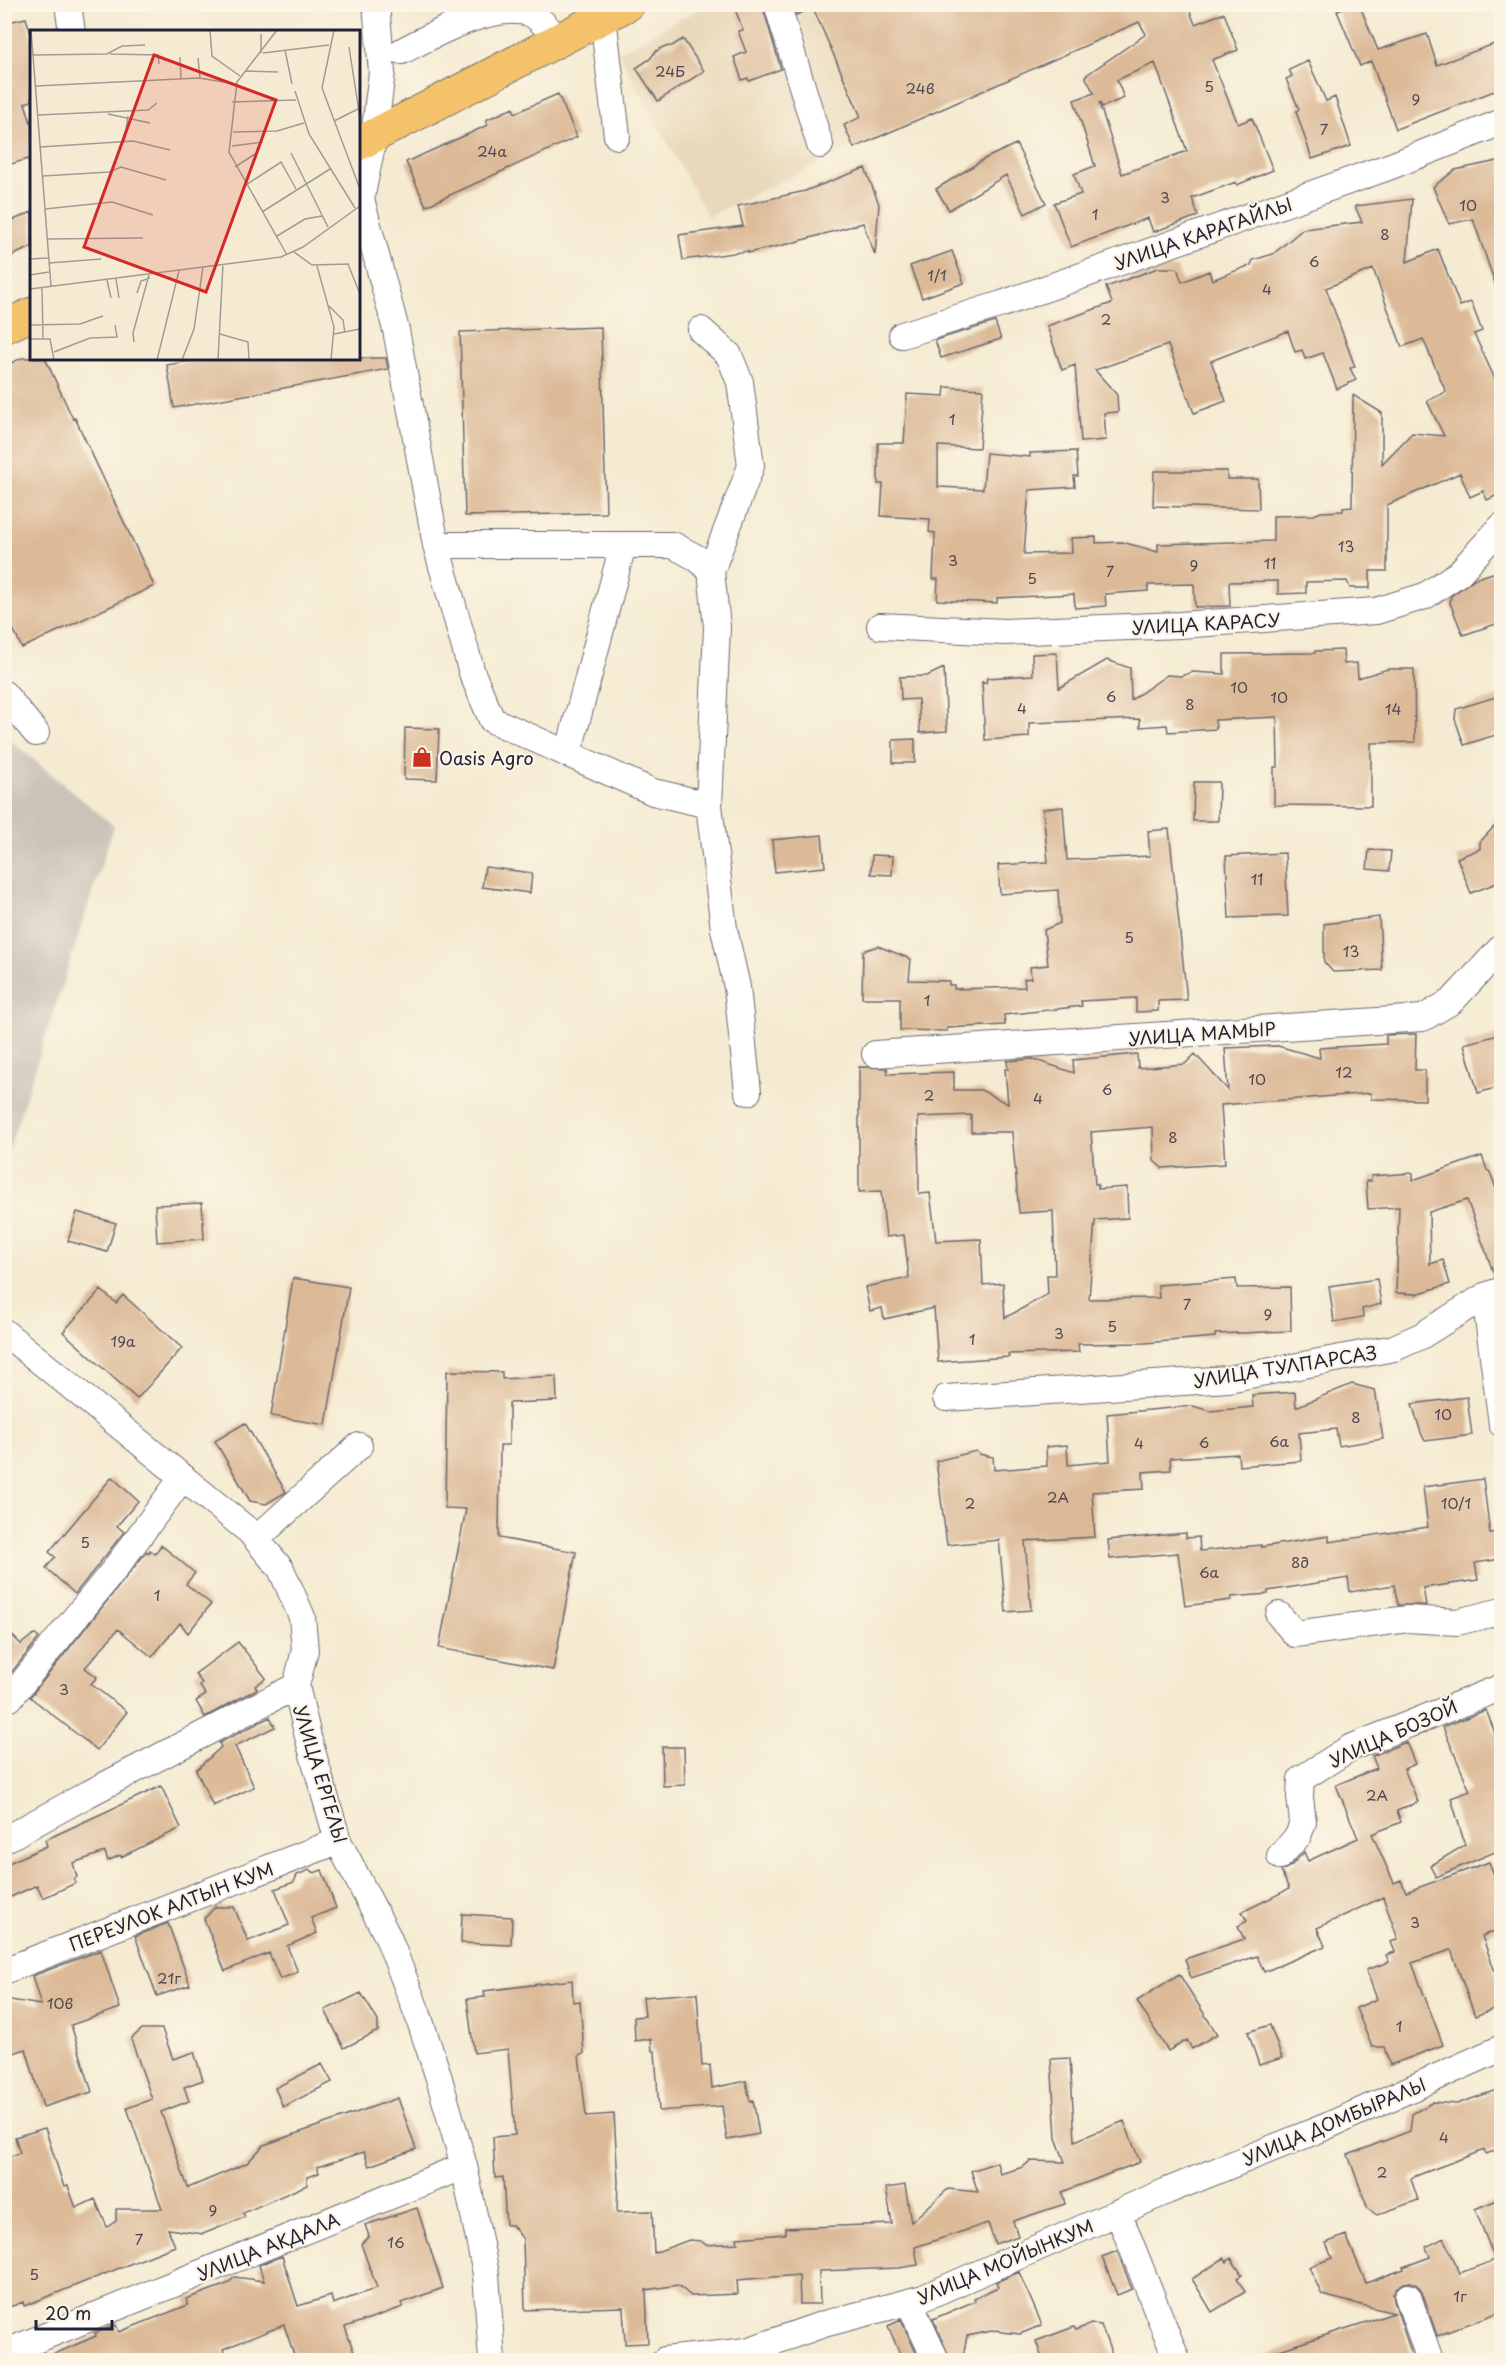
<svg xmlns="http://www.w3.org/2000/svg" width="1506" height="2365" font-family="'Playpen Sans',sans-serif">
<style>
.built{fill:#e9d9ba}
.industrial{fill:#c9c3b8}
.building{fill:#dcba98;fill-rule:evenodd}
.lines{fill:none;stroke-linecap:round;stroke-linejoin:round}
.minor-casing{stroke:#6c6870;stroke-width:28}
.major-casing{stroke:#6c6870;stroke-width:35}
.minor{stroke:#fff;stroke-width:26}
.major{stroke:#f3c26a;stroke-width:33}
.labels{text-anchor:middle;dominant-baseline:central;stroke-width:4.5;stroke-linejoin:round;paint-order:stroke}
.number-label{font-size:15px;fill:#504852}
.street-label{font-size:18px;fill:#22223b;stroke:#fcf5e5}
.poi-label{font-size:18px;fill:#22223b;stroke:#fcf5e5;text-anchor:start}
.inset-road{fill:none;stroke:#a19b96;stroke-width:1.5}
.view{fill:#d62828;fill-opacity:0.15;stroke:#d62828;stroke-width:3}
.inset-edge{fill:none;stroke:#22223b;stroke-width:3}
</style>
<rect width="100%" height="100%" fill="#fcf5e5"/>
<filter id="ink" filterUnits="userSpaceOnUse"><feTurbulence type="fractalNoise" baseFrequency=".0167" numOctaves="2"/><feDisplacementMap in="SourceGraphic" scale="12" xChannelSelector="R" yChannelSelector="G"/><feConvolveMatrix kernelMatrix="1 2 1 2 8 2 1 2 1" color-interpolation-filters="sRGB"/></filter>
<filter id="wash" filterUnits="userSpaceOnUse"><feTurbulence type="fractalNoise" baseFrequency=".008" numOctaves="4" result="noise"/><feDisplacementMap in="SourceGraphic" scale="24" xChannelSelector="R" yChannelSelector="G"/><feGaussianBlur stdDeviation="1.35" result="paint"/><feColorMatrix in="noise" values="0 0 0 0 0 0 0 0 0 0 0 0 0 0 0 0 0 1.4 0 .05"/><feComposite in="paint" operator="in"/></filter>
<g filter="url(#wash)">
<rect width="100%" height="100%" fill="#f5ebd2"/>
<path class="built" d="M706,5h436l-434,212 -90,-165z"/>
<path class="industrial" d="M5,736l109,90 -109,335z"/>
<g id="blocks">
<path class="building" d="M733,4h29l19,65 -32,12 -1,-3 -6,2 -8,-23 12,-5 -8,-21 5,-1z
M793,4h394l8,20 29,-11 14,37 -26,10 26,64 14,-6 21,52 -36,15 -1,-3 -44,16 6,18 -45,16 -5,-14 -77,29 -17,-44 27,-9 -7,-20 21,-8 -21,-66 20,-7 -9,-17 61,-42 -7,-12 -285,126 -10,-23 17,-8 -48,-109 -17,7zM1155,63l32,88 -65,23 -23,-72 3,5 22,-9 -7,-18z
M1351,4h8l19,46 49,-16 10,31 65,-24v47l-106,41 -25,-68 -11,5 -23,-55z
M26,18l6,19v64l-7,2 7,23v32l-28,8v-143z
M683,39l21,32 -46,30 -22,-33 14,-9 5,-7 8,-5 9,-1z
M1308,61l18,40 9,-4 16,49 -39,13 -16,-48 3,-2 -13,-30 6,-3 -3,-6z
M558,94l19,43 -151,69 -20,-44 82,-37 -2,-5 27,-12 2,5z
M1016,144l30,59 -21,11 -19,-39 -57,35 -13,-21 50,-31z
M1502,160v131l-4,1 -25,-73 -24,5 -16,-37 22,-17z
M865,168l14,36 -4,51 -12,-32 -71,20 -44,10v-2l-65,9 -4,-25 64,-9 -5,-20 67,-15z
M1412,199l-5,63 31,-13 22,57 11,-4 11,29 -8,3 28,60v99l-15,7 -4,-9 -13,6 -10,-24 -73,32v66h-17v17h-20l-3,-7 -41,1v11l-28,1v-13l-49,1 1,24 -35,1 -1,-23 -46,1v6l-43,3 1,12 -31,2 -1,-14 -77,4v5l-60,-3 1,-21h-5l2,-46 -6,-1 1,-13 -49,-3 2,-32h-5v-41h26l3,-49 37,2 1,-9 38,2 -4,59 -41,-2v41l45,2 3,-36 44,4v-4l46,-2 2,25h-4l1,11 -46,3 -5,64 48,-1 -1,-15 25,-1v6l26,-1 36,10v-8l115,-3v-25l41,-1 7,-3 22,-1v-3l9,-1 1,-112 29,18v51l30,-31 32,3 -17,-35 19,-9 -23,-53 -21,8 -29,-78 -47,19 29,79 -5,1 6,12 -19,9 -14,-36 -18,6 -3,-9 -7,2 -7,-21 -77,30 15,40 -32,12 -26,-68 -73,25 22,25 1,17 -14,1 2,27 -25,2 -6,-77 -13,5 -15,-44 65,-23 -6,-16 52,-19h19l5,14 27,-11 3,9 39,-15 2,-5 20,-6 30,-25 59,-7 -7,-16z
M32,212v35l-28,12v-35z
M952,251l12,32 -42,15 -12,-32z
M995,322l6,17 -60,19 -6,-18z
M601,327l5,186 -141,3 -5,-184z
M22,358h23l28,61 2,-1 79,168 -132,62 -18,-39v-243z
M204,358h182l2,11 -214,39 -7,-43z
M1154,471h73v8h31l1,30 -106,-3z
M1502,570v52l-39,13 -13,-32 1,-7 23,-17z
M1343,650l1,14 13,-1 1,15 30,-9h26l1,73 -44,1v63l-97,-1v-38h4l-1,-50 -62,3 1,9 -48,3 -1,-7 -27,2v-8l-111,4v14l-44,3 -3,-58 4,1 1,-5 46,-3 -1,-21 25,-1 2,35 48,-28 23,8 1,32 36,-25 14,1 12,-4 31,2v-20l91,-1v-2z
M944,668l3,63 -27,2 -2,-34 -17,1 -1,-23 27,-1z
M1502,695v38l-38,12 -9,-26 1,-10z
M405,728l34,1 -2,51 -33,-1z
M915,739v24h-22v-23z
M1194,782h25l-1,39h-25z
M1063,807l4,53 83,-4 -2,-25 21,-2 18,171 -29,1v10l-22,1v-14l-55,3 1,5 -78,9 1,10 -58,3v3l-47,-1v-32h-38l1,-47 15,-5 33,13 -2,21 40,1v4h5v4l71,-2 -1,-8 7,-1 -1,-11 18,-2 -4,-35 16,-7 -2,-33 -58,4 -2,-29 50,-3 -5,-53z
M1502,818v63l-31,12 -14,-35 23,-9v-7z
M822,835l3,32 -50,5 -3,-32z
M1369,850l22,1 -2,20 -22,-2z
M1285,853l3,63 -59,2 -3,-62z
M872,855l21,1 -1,19 -21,-1z
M485,867l47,6 -2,20 -48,-6z
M1379,917l3,53 -49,2 -9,-10v-38z
M1416,1034l-1,36h10v30l-54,-1v-6l-150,12 4,59 -63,4 -8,-7 -1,-34 -62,5 4,52h3v5l29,-2 1,31 -33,2 -6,79 70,-1 -1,-13 78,-6 1,9 53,-1 1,44 -76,3v3l-70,6 -67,1 1,8 -71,2 1,3 -71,5 -4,-54 -50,11 -2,-11 -12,3 -5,-24 44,-9 -5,-43 -18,2 -5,-46 -22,1v-125l28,1 1,6 66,-2v18h27l27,14 -3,-35h3l-1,-8 26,-2 41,14 -1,-13 64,-6 1,14 47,-4 10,-10 33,36 -3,-42 53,-2 42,12 -1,-10 67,-4v-9zM971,1115v17h41l7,81 34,-2 2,64h-8l1,19 -43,24 -2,-35 -20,2 -2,-46 -45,2 -6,-48 -11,1 -1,-77z
M1502,1034v52l-24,7 -14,-49z
M1482,1156l5,14 3,2 12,33v70l-7,2 -28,-77 -38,12 1,52 13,-4 7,24 -34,10 -20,-1 3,-86 -31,2 -2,-28h5v-5l42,-3v7z
M202,1203l2,36 -47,3 -2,-37z
M77,1212l39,11 -9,29 -39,-11z
M293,1278l56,9 -23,138 -55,-9z
M1377,1279l4,25 -19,5 1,8 -29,5 -5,-36z
M101,1290l15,13 7,-8 59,53 -45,51 -74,-67z
M447,1371l55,1v7l54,-3 1,25 -48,2v42h-9l-1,93 77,14 -23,118 -114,-22 27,-139 -21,-1z
M1352,1384l23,6 8,49 -44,7 -3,-17 -37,4 2,28 -62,5 -1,-12 -68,4 1,12 -28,2 1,17 -52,3 3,45 -70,4 6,69 -25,2 -7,-72 -52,5 -11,-84 40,-10 3,3 14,3 1,13 53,-4 -1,-19 21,-2 1,20 42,-4 -3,-47 86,-8 17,5 43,-4 -1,-12 43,-3 1,15z
M1467,1397l5,38 -47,6 -4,-8 -9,-29z
M245,1423l41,69 -20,12 -16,-3 -35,-60z
M112,1477l26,24 -21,25 7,6 -49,62 -29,-26 9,-11 -6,-5z
M1483,1479l7,54 7,-1 4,27 -26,4 3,17 -55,8 3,17h-28l-4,-20 -44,7 -2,-14 -80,13v3l-37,3v3l-46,6 -7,-53 -68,6 -2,-19 78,-7v5l13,-1 1,14 61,-6v2l68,-11v6l99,-15 -5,-40z
M161,1545l34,28 -9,11 25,20 -23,29 -8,-10 -28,34 -34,-28 -33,39 12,9 -6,7 36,28 -30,38 -67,-53 117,-146 2,2 1,-3 5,4z
M4,1628l17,16 13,-10 5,4 -33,41 -2,-2z
M238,1642l28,36 -11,8 2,3 -52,28 -9,-16 10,-6 -7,-10 3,-2 -7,-9z
M1486,1710l9,23 7,-3v119l-66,28 -6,-11 35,-21 -14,-47 19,-7 -27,-64z
M270,1717l5,10 -40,19 19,41 -41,19 -17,-36 25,-23 -2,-4z
M1406,1742l9,22 -11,5 14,33 -21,9 4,11 -29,12 22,49 7,-3 5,12 83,-30 13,33v33l-20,8 20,55v15l-27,10 -24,-66 -39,13 31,82 -53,20 -6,-18h-12l-16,-39 21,-9 -11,-29 23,-8 -3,-7 9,-3 -4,-10 7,-3 -15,-42 -66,31 8,18 -61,26 -7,-16 -66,22 -6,-19 59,-20 -6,-13 9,-5 -5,-9 47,-23 -8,-18 10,-5 13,-14 4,9 50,-23 -22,-53 41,-17 -5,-12z
M662,1747h22l1,38 -22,1z
M161,1786l20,42 -60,29 -1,-2 -12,6 -3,-9 -32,11 4,14 -3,2 2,4 -33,15 -6,-13 -33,15v-35l43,-19 -2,-6z
M309,1870l5,3 8,-3 14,38 -25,10 6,15 -30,13 11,26 -18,7 -11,-26 -44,18 -21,-52 11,-12h19l14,34 41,-16 -14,-36 19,-7 3,-7z
M462,1914l50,3 -1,28 -50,-2z
M168,1923l22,62 -33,11 -22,-60z
M101,1950l19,58 -49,17 21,67 -49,15 -17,-58 -16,5 -6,-16v-31l7,-7 30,5 -9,-29z
M1179,1974l38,60 -25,15 -5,-9 -19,11 -31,-50z
M572,1980l1,22 7,-1 4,53 -5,1 7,61 28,-2 4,67 -1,31 35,-1 2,42 35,-13 12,1 5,4 32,-2 -1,-5 48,-4v-6l107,-4 -6,-36 19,-3 6,37 37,-33 30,3 -7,-21 26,-9 3,12 23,-7 7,-6 35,1 -9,-24 -5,-79 19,-1 5,83 49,-20 16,41 -78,30 3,12 -52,17 5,15 -23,8 -7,-21 -73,24 3,18 -19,3 -80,3 1,33h-20l-1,-29 -62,5 1,14 -47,2 -13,-11 -32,5 2,53 -23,1 -2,-37 -98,3 -2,-71 -11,-14h-6l-3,-48 -8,1 -2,-41 22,-2 -7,-86 -34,4 -7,-54 18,-2 -1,-6z
M361,1993l17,28v10l-34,17 -19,-38z
M697,1993l5,73 8,-1 2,23 34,-7 4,20 3,-1 6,34 -32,6 -5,-34 -63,5 -4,-60h-3l-1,-12 -16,2 -1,-24 11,-1 -2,-19z
M1270,2025l12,33 -23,7 -11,-33z
M142,2029h20l11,30 21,-7 9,28 -19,7 5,14 -28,11 27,76 59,-25 17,-18 134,-47 18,51 -47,17 -5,-14 -47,15 2,6 -12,4v8l-64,28 2,4 -42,17 -35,-5 7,17 -151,60 -1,-4 -19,7v-151l16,-5 -5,-16 30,-9 19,59 4,-1 8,22 19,-9 12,28 9,-6v-12h46l-35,-101 25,-9 -21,-60z
M322,2064l10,18 -49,25 -8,-19z
M1502,2088v60l-16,6 -2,-4 -71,27 -2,2 7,21 -41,15 -9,-6 -20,-54 62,-24 2,-17 21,-12 24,2z
M1497,2200l5,11v100l-65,25 -15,-44 -5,-7 -6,-3 -7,1 -8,5 -3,6 1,7 20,60h-152l-1,-5 133,-43 -72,-18 -13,-28 23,-9 -6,-15 20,-8 20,48 38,-14 -1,-2 27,-10 -4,-10 18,-9 16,35 35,-13 -20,-51z
M417,2208l26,80 -42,15 2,4 -58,20 12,34h-61l-12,-36 -61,24 4,12h-189l58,-25 -1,-3 21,-8 3,7 69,-27 -2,-6 41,-15 8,-7 29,4 -5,-16 23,-9 16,50 33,-10 2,8 44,-16 -16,-44 8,-8 -4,-11z
M1117,2251l15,38 -15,6 -15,-38z
M1224,2258l3,4 4,-4 11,17 -5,3 8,14 -33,20 -20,-33z
M1019,2272l23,53 -22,9 -19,-2 -4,-2 -30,6 -4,20 -12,5 -18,-42 42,-18 -1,-3 24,-11 -2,-5z
M901,2320l19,41h-17l-15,-35z
M1091,2324l10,1 13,36h-71l-7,-20 38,-14 2,3z"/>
</g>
</g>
<g filter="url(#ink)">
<use href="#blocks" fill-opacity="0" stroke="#6c6870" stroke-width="1.5"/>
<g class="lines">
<g class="minor-casing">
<path id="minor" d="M68,4l4,28
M376,4l6,68 -8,64 -13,63 35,131 40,215 36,128 20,47 161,72 56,13 15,124 13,58 11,105
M777,4l43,141
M603,17l14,119
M402,51c33,-17 93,-51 130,-37 10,6 19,18 27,26
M701,330l28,25 11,27 11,84 -40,105
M902,335l100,-31 389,-138 111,-44
M436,545h237l24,13 14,13 6,56 -8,178
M880,626l125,6 175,-7 196,-14 49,-15 34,-23 43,-47
M4,694l32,39
M568,754l55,-209
M875,1054l548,-36 29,-17 50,-54
M1485,1296l17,128
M4,1332l246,200 31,37 21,48 3,33 -9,36 12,51 30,104 50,96 30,78 20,60 26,91 22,108 6,86
M946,1398l282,-19 166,-31 27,-12 64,-40 17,-6
M256,1539l103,-93
M1279,1615l16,19 113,-15 49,3 45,-11
M10,1698l104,-128 69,-93
M4,1840l84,-46 208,-108
M1280,1856l18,-20 5,-14 -3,-25 1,-18 49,-31 152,-61
M4,1971l334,-130
M1118,2212l59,148
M1408,2297l22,63
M909,2302l27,58
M4,2353l460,-187
M665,2360l82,-9 77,-27 99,-26 244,-107 158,-64 177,-79"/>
</g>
<g class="major-casing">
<path id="major" d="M358,144l270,-140
M4,327l28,-13"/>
</g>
<use href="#minor" class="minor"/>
<use href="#major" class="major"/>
</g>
</g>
<defs>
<g id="shop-bare" transform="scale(1.62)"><path d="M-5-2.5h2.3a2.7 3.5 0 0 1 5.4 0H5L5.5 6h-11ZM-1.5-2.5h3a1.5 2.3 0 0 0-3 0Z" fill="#c8321e" stroke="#fcf5e5" stroke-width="2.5" paint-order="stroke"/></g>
</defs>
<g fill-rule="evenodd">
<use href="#shop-bare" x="422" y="757"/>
</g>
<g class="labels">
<g class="number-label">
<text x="670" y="70">24Б</text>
<text x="1209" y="85">5</text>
<text x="920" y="87">24в</text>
<text x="1416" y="98">9</text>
<text x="1324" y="128">7</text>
<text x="492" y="150">24а</text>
<text x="1165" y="196">3</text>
<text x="1468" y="204">10</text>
<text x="1095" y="213">1</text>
<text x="1385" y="233">8</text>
<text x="1314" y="260">6</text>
<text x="937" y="274">1/1</text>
<text x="1267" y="288">4</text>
<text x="1106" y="318">2</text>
<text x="952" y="418">1</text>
<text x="1346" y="545">13</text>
<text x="953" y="559">3</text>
<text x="1270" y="562">11</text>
<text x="1194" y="564">9</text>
<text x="1110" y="570">7</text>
<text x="1032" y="577">5</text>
<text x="1239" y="686">10</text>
<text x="1111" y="695">6</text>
<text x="1279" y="696">10</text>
<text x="1190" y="703">8</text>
<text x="1022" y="707">4</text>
<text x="1393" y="708">14</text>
<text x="1257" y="878">11</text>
<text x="1129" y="936">5</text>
<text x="1351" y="950">13</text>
<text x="927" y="999">1</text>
<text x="1344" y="1071">12</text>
<text x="1257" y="1078">10</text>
<text x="1107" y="1088">6</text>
<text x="929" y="1094">2</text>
<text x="1038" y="1097">4</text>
<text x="1173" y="1136">8</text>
<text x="1187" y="1303">7</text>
<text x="1268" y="1313">9</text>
<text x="1112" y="1325">5</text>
<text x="1059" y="1332">3</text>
<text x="972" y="1338">1</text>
<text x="123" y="1340">19а</text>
<text x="1443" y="1413">10</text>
<text x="1356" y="1416">8</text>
<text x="1279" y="1440">6а</text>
<text x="1204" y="1441">6</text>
<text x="1139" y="1442">4</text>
<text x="1058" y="1496">2А</text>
<text x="970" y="1502">2</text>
<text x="1456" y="1502">10/1</text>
<text x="85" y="1541">5</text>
<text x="1300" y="1561">8д</text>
<text x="1209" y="1571">6а</text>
<text x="157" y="1594">1</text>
<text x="64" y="1688">3</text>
<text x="1377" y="1794">2А</text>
<text x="1415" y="1921">3</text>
<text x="169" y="1977">21г</text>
<text x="60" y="2002">10в</text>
<text x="1399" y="2025">1</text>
<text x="1444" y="2136">4</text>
<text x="1382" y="2171">2</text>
<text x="213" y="2209">9</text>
<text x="139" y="2238">7</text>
<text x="396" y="2241">16</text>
<text x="34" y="2273">5</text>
<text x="1460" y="2295">1г</text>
</g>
<g class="street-label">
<text transform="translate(1203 233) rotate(-19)">УЛИЦА КАРАГАЙЛЫ</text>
<text transform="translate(1206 623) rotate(-3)">УЛИЦА КАРАСУ</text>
<text transform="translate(1202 1033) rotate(-4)">УЛИЦА МАМЫР</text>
<text transform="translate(1285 1366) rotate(-9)">УЛИЦА ТУЛПАРСАЗ</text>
<text transform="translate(1393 1733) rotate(-24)">УЛИЦА БОЗОЙ</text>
<text transform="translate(321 1774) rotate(73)">УЛИЦА ЕРГЕЛЫ</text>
<text transform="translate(171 1906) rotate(-21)">ПЕРЕУЛОК АЛТЫН КУМ</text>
<text transform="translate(1334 2121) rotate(-23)">УЛИЦА ДОМБЫРАЛЫ</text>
<text transform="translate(268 2246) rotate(-22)">УЛИЦА АКДАЛА</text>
<text transform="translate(1005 2261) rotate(-23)">УЛИЦА МОЙЫНКУМ</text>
</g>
<g class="poi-label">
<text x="439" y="757">Oasis Agro</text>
</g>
</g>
<g transform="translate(30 30)">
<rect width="330" height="330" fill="#f5ebd2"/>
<path class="inset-road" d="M1,0l20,256M180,0l2,26 28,20M247,0l-40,52 -8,70 58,103M304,0l-12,58 38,101M319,17l11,71M255,20l7,34M231,23v-19M233,23l66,-8M80,24l48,1 1,9M3,25l74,-1 15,-8 23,-1M150,27l1,22M168,28l2,20M215,41l33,1M6,56l163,-8 37,6M265,61l14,43 46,74M202,72l64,-2M78,84l42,9M8,85l110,-5 9,-7M304,91l26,-13M203,102l44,-1 27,-8M94,113l4,-27M202,116l31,-4M10,117l93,-6 37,9M261,123l37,74M205,137l20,-13M13,146l66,-4 12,-5 45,13M216,155l35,-23 15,27M15,179l67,-7 41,13M232,182l68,-43M247,206l28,-17 17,-3M17,209l96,-1M264,222l18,13 36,-1 12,30M0,229l18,-1M19,233l52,-4M287,236l17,61 -3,33M0,245l19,-3M86,249l3,19M77,250l4,18M12,258l1,50M0,259l251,-32 22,-10 57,-41M107,263l4,-12 9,-3M299,276l14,14 2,13M0,295l50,-1 23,-8M190,304l28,8 1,18M304,304l26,-5M0,309h20l4,21M104,312l-1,-9 16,-58M24,322l36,-14 27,-1 -2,-12M127,330l22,-89M152,330l12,-31 9,-62M188,330l5,-96"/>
<path class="view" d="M124,25l122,45 -70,192 -122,-45z"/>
<rect width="330" height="330" class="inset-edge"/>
</g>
<rect width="1506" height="2365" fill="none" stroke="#fcf5e5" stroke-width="24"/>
<path d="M36 2320v9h76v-9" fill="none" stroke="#22223b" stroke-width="3"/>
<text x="45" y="2320" font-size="18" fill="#22223b" stroke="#fcf5e5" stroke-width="4.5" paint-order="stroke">20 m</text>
</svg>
